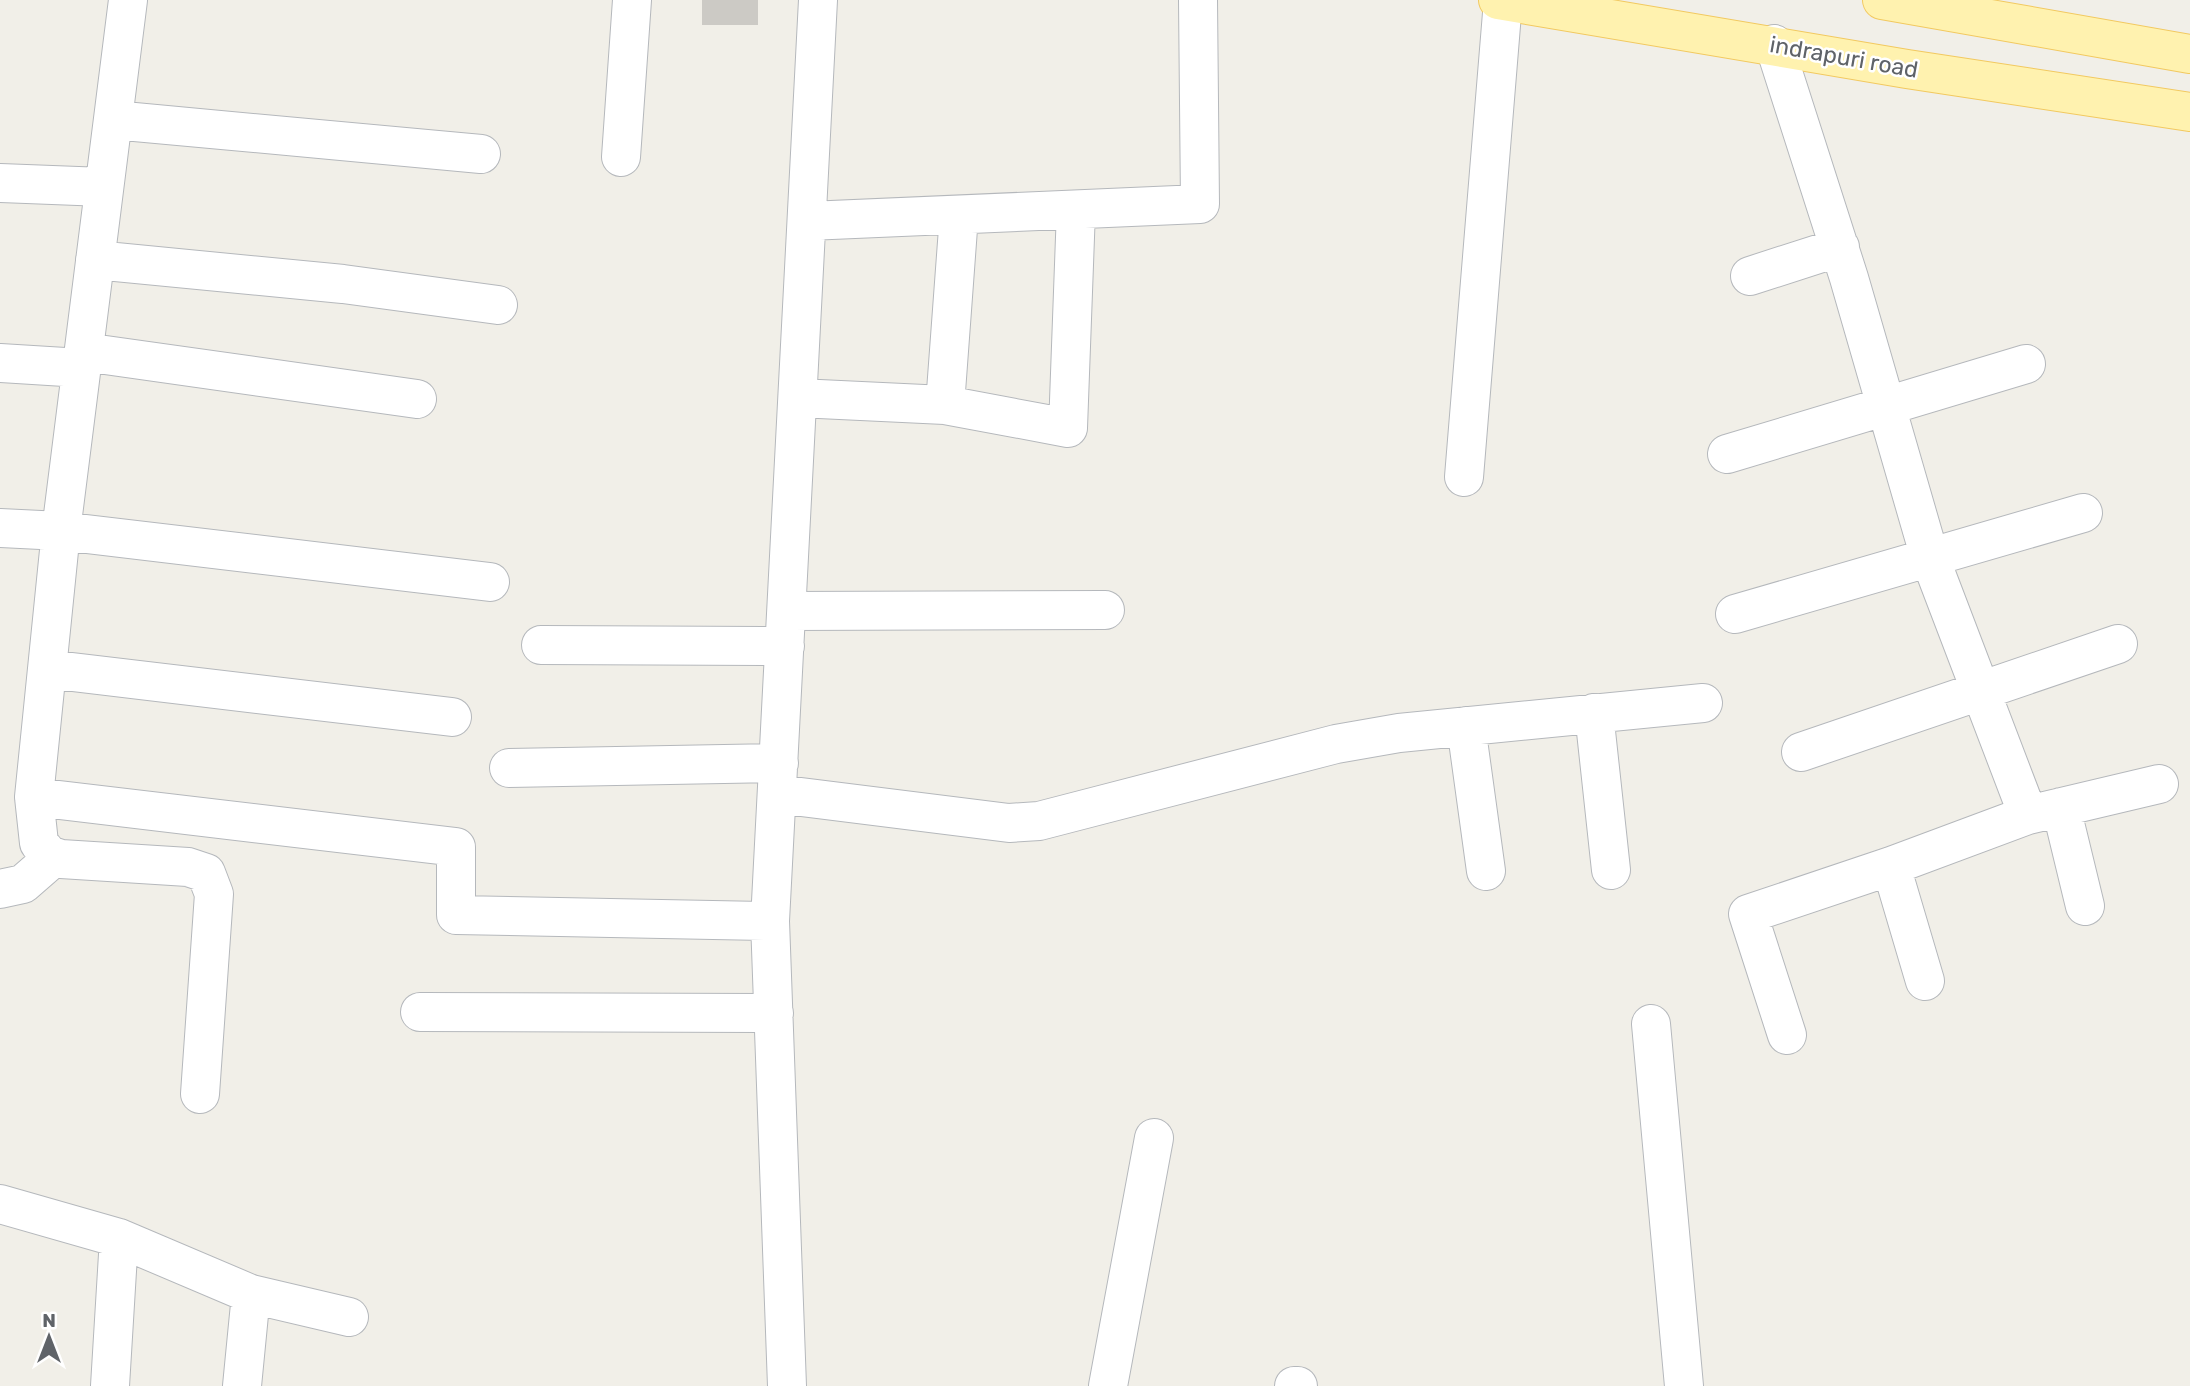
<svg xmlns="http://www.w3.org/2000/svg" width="2190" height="1386" font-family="Rubik,sans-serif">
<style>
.building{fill:#cccac5}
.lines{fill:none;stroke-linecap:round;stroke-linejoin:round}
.minor-casing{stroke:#b5b8bc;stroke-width:40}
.major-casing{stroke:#f2c960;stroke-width:40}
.minor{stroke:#fff;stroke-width:38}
.major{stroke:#fff2af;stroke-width:38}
.labels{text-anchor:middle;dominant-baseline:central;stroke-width:5;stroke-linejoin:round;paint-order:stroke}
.street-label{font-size:23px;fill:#5f6368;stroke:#fff}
</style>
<rect width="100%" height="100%" fill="#f1efe8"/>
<path class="building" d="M702,0h56v25h-56z"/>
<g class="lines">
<g class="minor-casing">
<path id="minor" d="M128,0l-67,531 -27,266 5,46 10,12 12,4 127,8 18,6 8,21 -14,200
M1774,44l75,234 81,280 98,257 -137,51 -143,48 39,121
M113,120l368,34
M621,157l11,-157
M0,183l104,4
M808,221l392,-17 -2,-204
M95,260l248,24 155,21
M1750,276l90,-29
M84,352l333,47
M0,363l81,5
M798,398l147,7 14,-190
M945,405l123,23 8,-218
M1727,454l299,-90
M1464,477l39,-476
M0,528l61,3 429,51
M787,611l318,-1
M1735,614l348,-101
M541,645l244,1
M47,669l405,48
M1594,713l17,157
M1466,726l20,145
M1801,752l317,-108
M509,768l270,-5
M777,794l232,29 30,-2 297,-77 63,-11 304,-30
M34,797l422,50v68l314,6
M2061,807l24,99
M2028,815l131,-31
M1891,866l34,115
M0,889l23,-5 31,-27
M420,1012l354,1
M1651,1024l33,362
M0,1204l119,34 132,56 98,23
M110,1386l9,-148
M242,1386l9,-92
M787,1386l-17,-465 48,-921
M1108,1386l46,-248
M1294,1386h4"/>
</g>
<g class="major-casing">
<path id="major" d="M1498,0l409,69 283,43
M1882,0l308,54"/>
</g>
<use href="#minor" class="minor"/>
<use href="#major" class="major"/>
</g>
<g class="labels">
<g class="street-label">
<text transform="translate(1844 57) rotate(10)">indrapuri road</text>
</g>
</g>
<g transform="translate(49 1337)" stroke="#ffffff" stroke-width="5" paint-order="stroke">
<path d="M0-5L12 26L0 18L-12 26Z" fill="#5f6368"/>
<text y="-10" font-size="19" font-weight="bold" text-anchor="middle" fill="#5f6368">N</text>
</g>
</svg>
